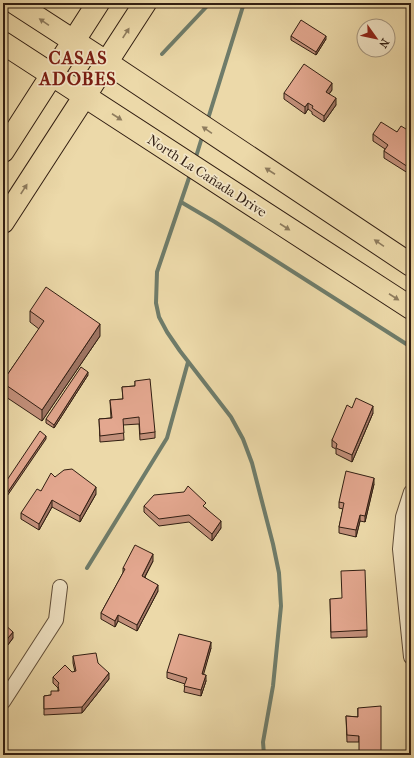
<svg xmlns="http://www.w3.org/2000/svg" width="414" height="758" font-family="'IM FELL French Canon',serif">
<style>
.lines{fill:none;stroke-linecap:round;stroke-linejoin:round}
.stream{stroke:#6f7c6a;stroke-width:4}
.minor-casing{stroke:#604d38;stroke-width:16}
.primary-casing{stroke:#311e12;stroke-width:24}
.minor{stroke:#f3e6c7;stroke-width:14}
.primary{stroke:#ecd9a9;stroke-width:22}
.wall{fill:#c3907b;stroke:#311e12}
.shaded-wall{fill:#9f7564;stroke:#311e12}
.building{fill:#e3a78f;stroke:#311e12}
.oneway{fill:#8e7c5e}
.labels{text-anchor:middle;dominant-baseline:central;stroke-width:3.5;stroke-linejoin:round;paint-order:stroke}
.street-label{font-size:14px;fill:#311e12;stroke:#f3e6c7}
.district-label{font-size:18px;font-weight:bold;letter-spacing:1px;fill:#7a1f14;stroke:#f3e6c7}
</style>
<rect width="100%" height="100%" fill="#ecd9a9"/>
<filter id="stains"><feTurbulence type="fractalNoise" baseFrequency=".005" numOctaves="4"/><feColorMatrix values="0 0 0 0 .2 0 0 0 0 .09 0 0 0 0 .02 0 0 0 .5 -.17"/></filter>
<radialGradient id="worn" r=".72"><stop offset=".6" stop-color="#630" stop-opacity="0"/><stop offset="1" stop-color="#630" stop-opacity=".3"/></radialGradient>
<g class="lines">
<path class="stream" d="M162,54l48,-51
M207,122l37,-119
M195,160l8,-26
M191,172l-34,100 -1,31 3,14 8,15 13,19 51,66 12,22 9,24 21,81 6,29 2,33 -8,80 -10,56 1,13
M181,202l34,20 196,125
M87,568l80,-130 21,-76"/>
<g class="minor-casing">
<path id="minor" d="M411,492l-8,25 -3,32 11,108
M3,702l53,-82 4,-33"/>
</g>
<g class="primary-casing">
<path id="primary" d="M15,3l91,59 305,203
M3,43l408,265
M3,151l95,-148
M3,222l142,-219"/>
</g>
<use href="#minor" class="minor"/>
<use href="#primary" class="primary"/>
</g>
<path class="wall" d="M291,36l35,3 -10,16 -25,-15z
M332,90l-3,4 7,11 -12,17 -12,-8v-2l-4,-3 -3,5 -21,-15v-6z
M397,132h14v43l-27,-17v-7l1,-2 -12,-8v-7z
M30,311l70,25 -58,85 -39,-26v-14l36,-52 -9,-7z
M88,375l-34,53 -8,-5v-4z
M135,381l20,51v6l-15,2 -1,-16 -16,1 1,15 -24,2 -1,-23 12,-1 -1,-18 13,-1 -1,-12 13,-1z
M352,408l21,5 -21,49 -16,-8v-5l-4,-2v-7z
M55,477l41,17 -16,28 -28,-15 -13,23 -18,-11v-6l20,-22z
M374,484l-9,38 -5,-1 -4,16 -17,-4v-6l4,-18 -4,-1v-6z
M144,506l62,2 15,20 -9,13 -23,-19 -30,4 -15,-14z
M153,561l-8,16 13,14 -21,40 -19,-10 -3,6 -14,-8v-6l22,-40v-5z
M330,599l37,31v7l-36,1z
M3,623l10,15 -9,12 -1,-1z
M211,648l-8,26 3,7 -5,15 -17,-4 1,-8 -18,-6v-6z
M73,656l25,7 11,16 -27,34 -38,2v-19l7,-1 7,-4v-3l-5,-5v-6l22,-5 -2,-9z
M358,708l1,34h-12l-1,-26 12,1z"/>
<path class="shaded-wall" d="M326,36v3l-10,16v-3z
M332,83v7l-6,8v-6z
M336,98v7l-12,17v-6z
M308,103v6l-3,5v-7z
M100,324v12l-58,85v-11z
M88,372v3l-34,53v-3z
M373,406v7l-21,49v-7z
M46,436v3l-43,63v-3z
M374,478v6l-9,38v-6z
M96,487v7l-16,28v-6z
M52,500v7l-13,23v-6z
M360,515v6l-4,16v-7z
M221,521v7l-9,13v-7z
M153,554v7l-11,21v-6z
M158,585v6l-21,40v-6z
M118,615v6l-3,6v-6z
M13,632v6l-9,12v-7z
M211,642v6l-9,32v-6z
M109,673v6l-27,34v-6z
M206,675v6l-5,15v-6z"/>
<path class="building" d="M301,20l25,16 -10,16 -25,-16z
M304,64l28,19 -6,9 10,6 -12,18 -12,-8 1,-2 -5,-3 -3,4 -21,-14z
M381,122l16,10 4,-6 10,6v37l-27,-18 4,-6 -15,-11z
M46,287l54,37 -58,86 -39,-27v-2l41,-60 -14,-10z
M81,367l7,5 -34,53 -8,-6z
M150,379l5,53 -15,2 -1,-17 -16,2 1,14 -24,3 -1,-17 13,-1 -2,-18 13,-1 -1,-12 13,-1v-5z
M356,398l17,8 -21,49 -16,-7 1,-4 -5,-4 15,-35 5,3z
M40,431l6,5 -43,63v-13z
M72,469l24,18 -16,29 -28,-16 -13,24 -18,-11 16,-24 4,2 10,-18 4,4 9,-7z
M346,471l28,7 -9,38 -5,-1 -4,15 -17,-3 5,-24 -5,-1z
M188,486l18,17 -3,3 18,15 -9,13 -23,-19 -30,4 -15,-13 10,-11 30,-3z
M135,545l18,9 -11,22 16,9 -21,40 -19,-10 -3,6 -14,-8 24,-44 -2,-1z
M365,570l2,60 -36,2 -1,-33 12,-1 -1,-27z
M3,623l10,9 -9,11 -1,-1z
M179,634l32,8 -9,32 4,1 -5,15 -17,-4 3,-8 -20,-6z
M96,653l2,10 11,10 -27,34 -38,2v-13l7,-1v-4h8l-1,-6 1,-2 -6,-6 12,-12 7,7 4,-1 -3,-15z
M381,706v49h-22v-19l-12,-1 -1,-19 12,1v-9z"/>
<defs><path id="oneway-solid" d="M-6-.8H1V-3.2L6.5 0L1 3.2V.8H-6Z"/></defs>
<g class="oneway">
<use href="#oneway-solid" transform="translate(44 22) rotate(-146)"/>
<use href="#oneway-solid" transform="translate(126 33) rotate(-57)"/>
<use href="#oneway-solid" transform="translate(117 117) rotate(33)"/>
<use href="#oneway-solid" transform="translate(207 130) rotate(-146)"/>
<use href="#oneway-solid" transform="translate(270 171) rotate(-147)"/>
<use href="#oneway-solid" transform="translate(24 189) rotate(-57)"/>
<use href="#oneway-solid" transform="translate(285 227) rotate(33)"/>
<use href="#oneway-solid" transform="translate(379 243) rotate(-146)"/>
<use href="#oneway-solid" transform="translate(394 297) rotate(33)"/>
</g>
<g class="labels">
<g class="street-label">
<text transform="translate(207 176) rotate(33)">North La Cañada Drive</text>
</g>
<g class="district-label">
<text x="78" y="58">CASAS<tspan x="78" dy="21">ADOBES</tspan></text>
</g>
</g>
<rect width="414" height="758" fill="none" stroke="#ecd9a9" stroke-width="16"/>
<rect x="4" y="4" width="406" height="750" fill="none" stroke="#311e12" stroke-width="2"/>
<rect x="8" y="8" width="398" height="742" fill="none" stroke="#311e12"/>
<g transform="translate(376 38) rotate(123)"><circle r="19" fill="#f3e6c7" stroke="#a5967f"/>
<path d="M0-3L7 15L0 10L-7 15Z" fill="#8f2418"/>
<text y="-6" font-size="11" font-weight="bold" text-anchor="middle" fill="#311e12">N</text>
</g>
<rect width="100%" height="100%" filter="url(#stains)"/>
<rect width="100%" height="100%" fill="url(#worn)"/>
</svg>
